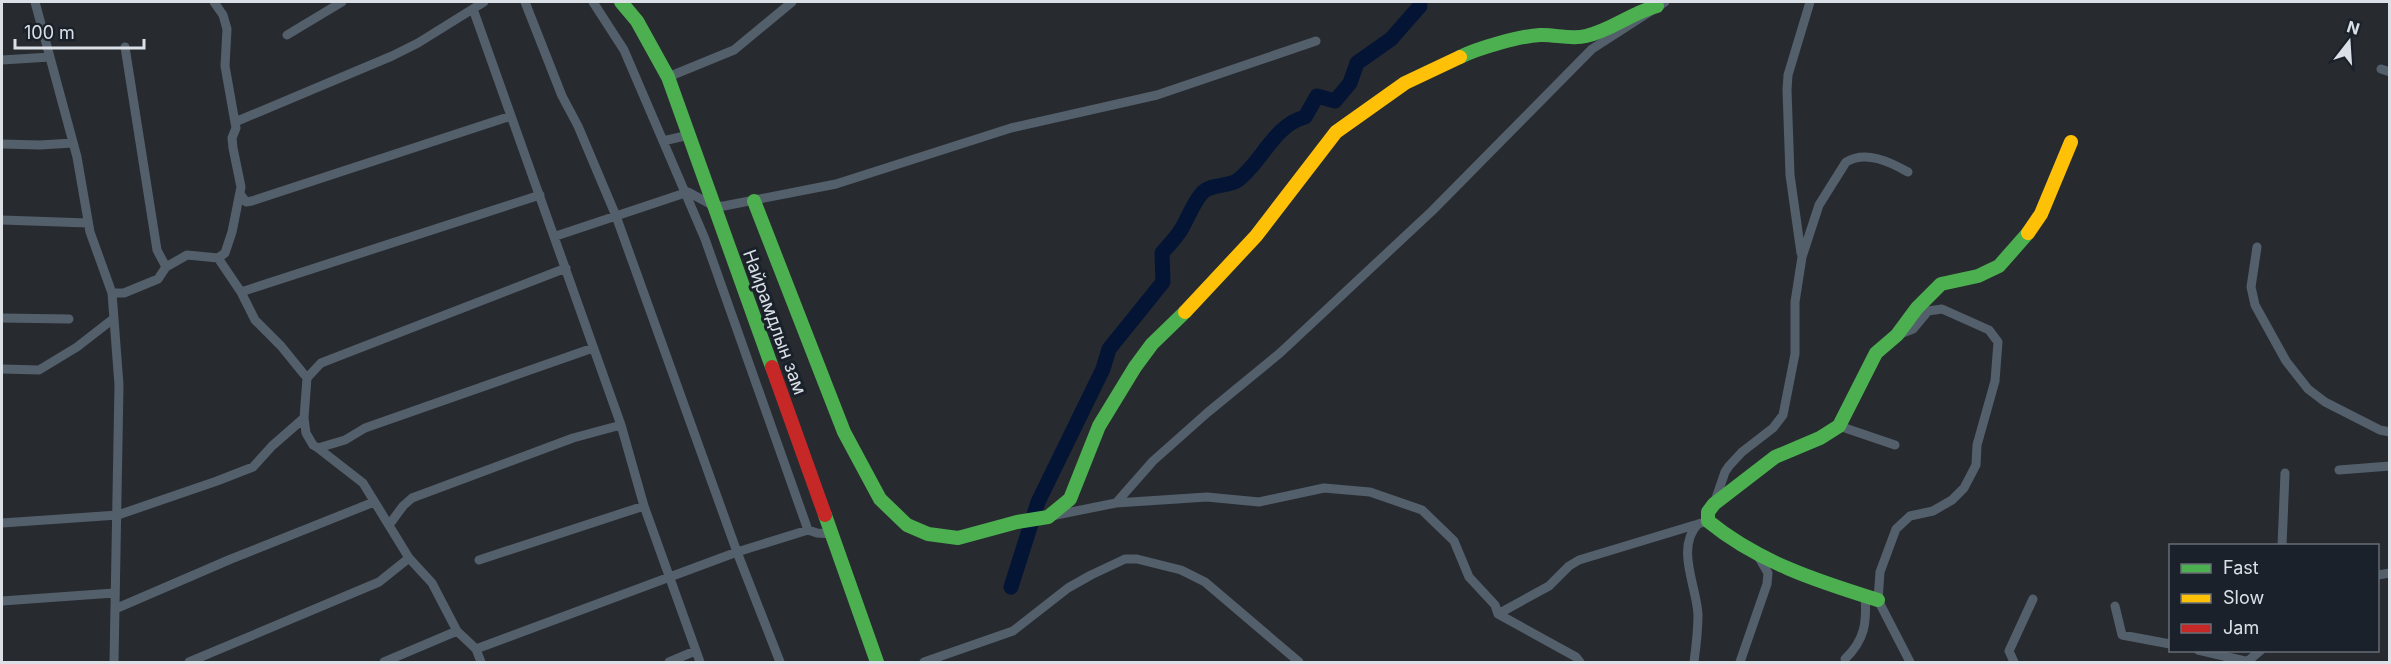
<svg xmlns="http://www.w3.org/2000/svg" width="2391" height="664" font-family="Inter,sans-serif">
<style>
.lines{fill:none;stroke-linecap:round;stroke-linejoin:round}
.river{stroke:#041435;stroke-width:15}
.street{stroke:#545f6c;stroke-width:9}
.fast{stroke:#4caf50;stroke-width:14}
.slow{stroke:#ffc107;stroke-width:14}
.jam{stroke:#c62828;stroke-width:14}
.labels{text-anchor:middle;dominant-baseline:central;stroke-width:6;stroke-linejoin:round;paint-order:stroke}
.street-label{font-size:18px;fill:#dbe0e7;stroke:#1a212a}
</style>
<rect width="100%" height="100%" fill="#272b30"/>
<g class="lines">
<path class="river" d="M1011,587l27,-85 65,-133 6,-20 54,-67 -1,-29c7,-8 15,-16 20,-25 7,-12 12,-27 21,-36 10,-9 26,-5 35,-12 24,-18 36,-55 67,-63l12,-21 18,5 15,-18 7,-20 34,-24 29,-33"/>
<path class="street" d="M35,2l42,155 13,75 22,61 7,92 -5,277
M525,2l37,94 16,30 38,90 121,336 43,110
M593,2l31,48 81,189 103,291
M473,9l148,416 23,81 56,156
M287,35l55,-33
M125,47l32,203 9,17
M2,60l48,-3
M2381,69l9,3
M668,77l66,-27 58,-48
M235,122l157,-66 26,-13 66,-41
M663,141l26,-6
M2,144l38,1 33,-2
M241,195l5,7 6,-1 259,-85
M2,220l86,3
M556,236l132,-44 26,14h10l112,-22 175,-56 146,-33 159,-54
M2257,247l-6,40 4,18 31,56 22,28 17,13 55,28 10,2
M1801,253l-11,-78 -3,-85 1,-15 22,-73
M218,258l23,34 14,28 26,26 26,32
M566,268l-245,95 -14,15 -3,40 2,15 7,12 5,3 27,-8 20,-12 228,-80
M241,292l299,-97
M112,293h12l34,-14 8,-12 21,-12 31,3 7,-5 7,-21 9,-45 -8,-39 -1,-10 4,-10 -11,-62 2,-37 -4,-14 -9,-13
M2,318l67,1
M1900,334l13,-5 15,-18 14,-2 47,21 9,12 -3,39 -18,64 -1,20 -12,23 -12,12 -19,11 -23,5 -14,13 -16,43 -2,28 32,62
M2,369l37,1 38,-23 36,-28
M1839,426l56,19
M318,448l45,35 46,75 23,25 25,48 19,18 5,13
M2339,470l51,-4
M1116,503l37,-42 54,-48 73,-60 152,-142 160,-162 73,-47
M1714,504l11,-32 4,-6 13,-14 31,-24 10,-13 12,-61v-52l7,-45 17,-52 27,-43c20,-12 44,0 62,10
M1051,516l65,-13 91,-6 52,5 65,-14 46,4 52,18 32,31 15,36 26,28 3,9 78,43 4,5
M2,523l116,-8 99,-34 36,-14 19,-21 32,-28
M389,525l14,-19 9,-8 161,-60 48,-13
M2282,546l3,-73
M479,560l165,-54
M2378,575l12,-2
M2,601l112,-8
M2115,606l7,29 48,9
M115,609l116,-50 143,-57
M1498,614l51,-28 20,-20 10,-6 129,-39
M476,649l261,-97 71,-22 9,3 15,1
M2198,650l51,12
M1845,659c20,-19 22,-37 20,-63
M189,662l190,-80 30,-24
M384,662l73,-31
M669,662l26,-11
M924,662l89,-31 55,-43 23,-13 34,-16h12l44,11 24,12 94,80
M1694,662c2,-15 4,-31 4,-47 -1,-28 -23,-67 0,-91
M1740,662l27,-78 1,-11 -10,-17
M2014,662l-5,-11 24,-52
M2247,662l14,-12"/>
<path class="fast" d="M621,2l16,19 31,56 104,290
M1460,57c18,-9 60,-21 80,-22 14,-1 31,5 46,1 26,-6 45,-23 71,-30
M754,201l90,231 36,67 27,26 21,9 30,4 59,-16 31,-5 22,-18 29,-73 36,-59 17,-23 33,-32
M825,515l52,147
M1878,600c-61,-19 -120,-38 -170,-79v-9l6,-8 61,-47 45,-19 19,-12 37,-73 21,-18 20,-27 24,-24 37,-8 21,-10 29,-33"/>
<path class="slow" d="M2028,233l13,-19 30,-72
M1185,312l71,-76 80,-104 69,-49 55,-26"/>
<path class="jam" d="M772,367l53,148"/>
</g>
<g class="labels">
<g class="street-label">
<text transform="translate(775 322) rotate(70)">Найрамдлын зам</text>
</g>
</g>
<rect width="2391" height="664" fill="none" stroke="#dbe0e7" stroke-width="6"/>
<rect x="2169" y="544" width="210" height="108" fill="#1a212a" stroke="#676d76" stroke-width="1.5"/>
<rect x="2181" y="564" width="30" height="9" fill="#4caf50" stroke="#676d76" stroke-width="1.5"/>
<text x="2223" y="574" font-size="18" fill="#dbe0e7">Fast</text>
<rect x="2181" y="594" width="30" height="9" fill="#ffc107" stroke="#676d76" stroke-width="1.5"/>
<text x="2223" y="604" font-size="18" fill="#dbe0e7">Slow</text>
<rect x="2181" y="624" width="30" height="9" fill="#c62828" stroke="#676d76" stroke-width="1.5"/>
<text x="2223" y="634" font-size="18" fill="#dbe0e7">Jam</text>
<g transform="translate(2349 42) rotate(17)" stroke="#1a212a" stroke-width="4.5" paint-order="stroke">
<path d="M0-4.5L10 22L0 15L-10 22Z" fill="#dbe0e7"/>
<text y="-9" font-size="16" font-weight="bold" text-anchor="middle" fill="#dbe0e7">N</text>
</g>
<path d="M15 39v9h129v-9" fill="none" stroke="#dbe0e7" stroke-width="3"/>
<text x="24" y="39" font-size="18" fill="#dbe0e7" stroke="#1a212a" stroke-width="4.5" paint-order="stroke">100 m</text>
</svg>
